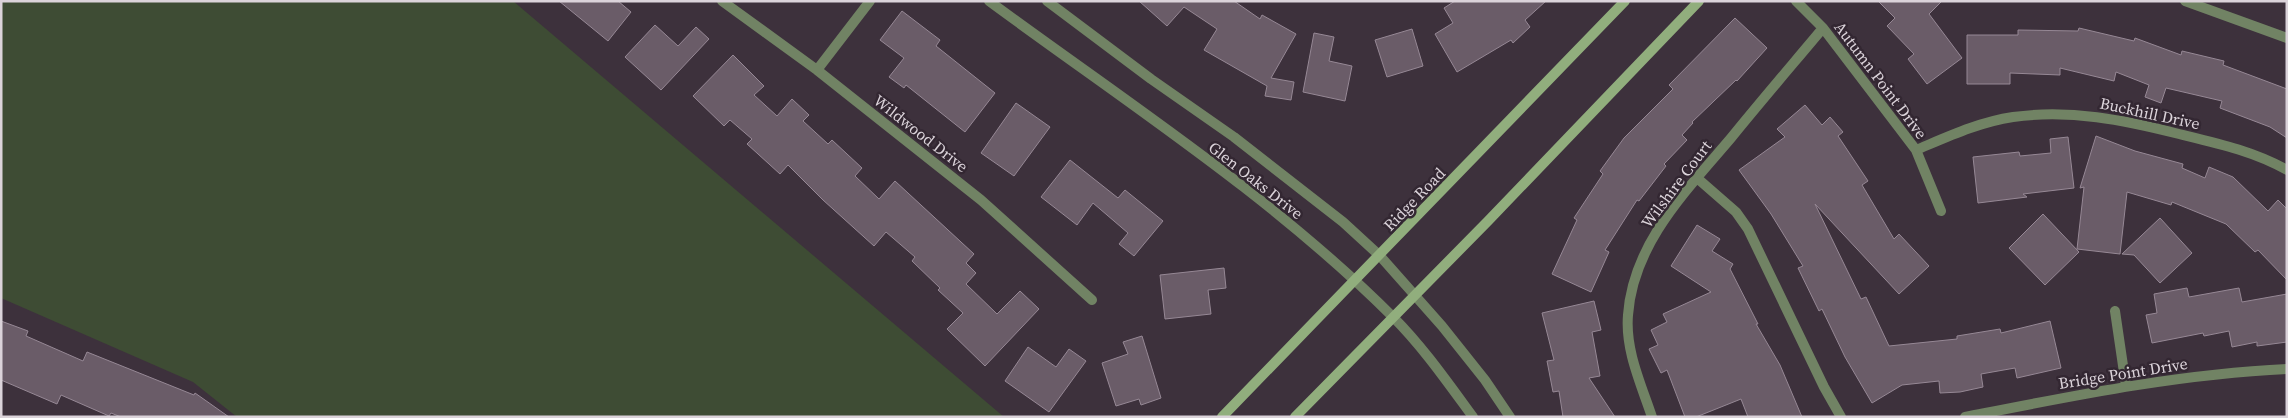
<svg xmlns="http://www.w3.org/2000/svg" width="2288" height="418" font-family="'Source Serif 4',serif">
<style>
.green{fill:#3e4c34}
.building{fill:#6a5c68;stroke:#968895}
.lines{fill:none;stroke-linecap:round;stroke-linejoin:round}
.minor{stroke:#718364;stroke-width:10}
.tertiary{stroke:#718364;stroke-width:10}
.secondary{stroke:#91ae7d;stroke-width:10}
.labels{text-anchor:middle;dominant-baseline:central;stroke-width:5;stroke-linejoin:round;paint-order:stroke}
.street-label{font-size:16px;fill:#dbd3da;stroke:#332732}
</style>
<rect width="100%" height="100%" fill="#3d313c"/>
<path class="green" d="M1,1h512l491,416h-767l-44,-35 -192,-84z"/>
<path class="building" d="M559,1h59l13,11 -23,29z
M1139,1h95l26,18 2,-4 34,19 -25,44 23,4 -3,18 -26,-4 2,-10 -63,-36 13,-21 -33,-22 -17,19z
M1455,1h91l-21,19 5,7 -17,16 -2,-3 -54,32 -22,-38 18,-11 -9,-15z
M1878,1h64l-13,13 33,44 -35,26 -19,-25 6,-5 -27,-28 8,-8z
M902,11l38,29 -4,6 59,47 -30,39 -59,-47 -2,3 -15,-11 15,-19 -24,-18z
M1735,18l32,30 -30,33 -1,-1 -44,42 1,1 -11,12 5,5 -23,24 2,2 -27,35 -2,-1 -32,50 4,2 -18,40 -39,-18 25,-54 -3,-2 29,-44 -3,-3 24,-33 49,-49 -4,-4z
M655,25l23,21 18,-19 13,12 -48,51 -36,-33z
M2079,28l55,13 1,-3 46,17 1,-4 42,10 -1,4 64,24v49l-17,-11 -50,-19 2,-7 -56,-13 -5,15 -16,-6 4,-12 -33,-13 -2,9 -54,-13v7l-50,-2v11h-43v-49h51v-5l60,1z
M1412,29l11,37 -36,11 -12,-37z
M1314,33l20,4 -5,24 23,5 -7,35 -42,-9z
M733,55l31,31 -10,9 23,21 15,-17 17,16 -6,6 25,23 4,-4 30,28 -7,8 24,23 16,-18 79,73 -8,9 10,10 -10,11 31,30 23,-23 19,18 -54,57 -38,-37 16,-16 -25,-23 2,-2 -28,-27 3,-4 -29,-25 -12,14 -51,-46 -35,-35 -8,9 -33,-30 5,-5 -22,-19 -6,6 -31,-30z
M1016,103l34,24 -36,49 -33,-23z
M1805,105l17,20 8,-8 13,15 -5,4 30,45 -6,4 32,54 5,-5 30,32 -30,28 -84,-90 46,95 5,-2 23,49 68,-7v-3l43,-7 1,4 49,-12 11,47 -44,10 -2,-10 -34,6 2,13 -23,5 -20,1 -1,-12 -37,4 -30,18 -27,-46 -23,-48 -3,2 -21,-43 5,-2 -32,-52 -32,-44 46,-33 -8,-8z
M2096,136l39,15 48,13 -1,4 23,10 4,-11 24,10 35,34 10,-11 9,9v71l-29,-30 -3,2 -29,-28 -54,-22 -1,3 -44,-13 -7,62 -43,-5 7,-62 -4,1z
M2068,137l6,51 -51,6 4,3 -49,6 -5,-46 46,-5 1,4 31,-3 -1,-14z
M1070,160l48,38 7,-8 38,31 -29,35 -15,-12 9,-11 -35,-30 -16,22 -36,-28z
M2043,214l36,38 -34,33 -36,-37z
M2160,218l32,35 -32,30 -26,-28 -12,-1z
M1697,225l23,14 -8,12 21,13 -3,5 28,55h-2l24,41 22,52h-54l-7,-18 -45,18h-11l-18,-47 -6,3 -12,-24 9,-4 -7,-15 16,-8 -4,-8 48,-22 -40,-26z
M1224,268l2,20 -18,2 3,24 -46,5 -5,-44z
M2187,288l2,9 50,-9 3,14 45,-8v48l-30,4v-4l-25,5 -3,-16 -25,5 -1,-3 -51,10 -6,-28 11,-2 -3,-19z
M1594,301l7,29 -9,2 8,44 -11,2 26,39h-52l-4,-26 -6,1 -6,-31 7,-1 -12,-47z
M1,321l27,10 -2,5 57,25 4,-9 107,43 1,-2 34,24h-108l-10,-4 -2,3 -48,-21 -4,9 -56,-24z
M1142,336l19,62 -20,7 -2,-6 -23,7 -14,-43 26,-9 -5,-12z
M1028,347l28,20 13,-18 17,12 -37,51 -44,-31z"/>
<g class="lines">
<path class="minor" d="M722,1l95,69 164,130 111,100
M1796,1l27,27 93,122 25,61
M2185,1l102,37
M817,70l53,-69
M1916,150c31,-13 63,-28 97,-33 57,-8 111,3 166,17 37,9 74,17 108,36
M1697,178l39,34 12,17 76,158 17,30
M2115,311l11,75
M1652,417c-11,-33 -27,-67 -24,-102 5,-72 59,-125 103,-177 30,-37 61,-73 92,-110
M1965,417c107,-21 213,-43 322,-48"/>
<path class="tertiary" d="M989,1c137,101 283,195 404,316 30,30 55,66 80,100
M1047,1l104,78 83,58 109,85 37,34 62,70 43,54 25,37"/>
<path class="secondary" d="M1222,417l403,-416
M1295,417l193,-196 211,-220"/>
</g>
<g class="labels">
<g class="street-label">
<text transform="translate(1881 80) rotate(53)">Autumn Point Drive</text>
<text transform="translate(2150 113) rotate(12)">Buckhill Drive</text>
<text transform="translate(921 133) rotate(38)">Wildwood Drive</text>
<text transform="translate(1256 180) rotate(38)">Glen Oaks Drive</text>
<text transform="translate(1676 184) rotate(-53)">Wilshire Court</text>
<text transform="translate(1414 199) rotate(-46)">Ridge Road</text>
<text transform="translate(2123 373) rotate(-9)">Bridge Point Drive</text>
</g>
</g>
<rect width="2288" height="418" fill="none" stroke="#dbd3da" stroke-width="5"/>
</svg>
